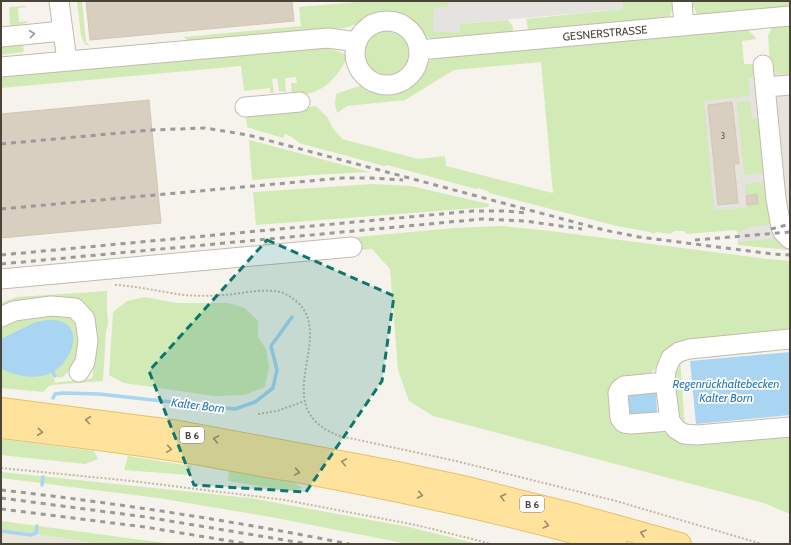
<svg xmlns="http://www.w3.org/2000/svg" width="791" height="545" font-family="Cabin,sans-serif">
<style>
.residential{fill:#eae5da}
.industrial{fill:#e6e2dd}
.green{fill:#d2eab5}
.parking{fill:#e5e3e0}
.water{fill:#a9d4f2}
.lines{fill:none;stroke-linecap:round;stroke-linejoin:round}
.stream{stroke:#a9d4f2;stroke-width:3.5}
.building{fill:#d8cfc1;stroke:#d3c7b4}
.minor-casing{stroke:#c2bbae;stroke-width:21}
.major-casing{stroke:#e6c16a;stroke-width:24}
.path{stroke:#c4b79f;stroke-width:2;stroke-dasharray:2 2;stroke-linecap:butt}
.minor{stroke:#fff;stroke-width:19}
.major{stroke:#ffe39c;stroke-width:22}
.rail{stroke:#9a9a9a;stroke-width:3;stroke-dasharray:5 5;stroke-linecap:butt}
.oneway{stroke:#9c9892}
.oneway2{stroke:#9c8c66}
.marked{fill:#0f766e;fill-opacity:0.2;stroke:#0f766e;stroke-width:3;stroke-dasharray:8 5;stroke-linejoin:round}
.labels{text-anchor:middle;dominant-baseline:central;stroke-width:3.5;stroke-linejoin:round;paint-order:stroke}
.number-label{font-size:9px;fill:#6e675b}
.shield{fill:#fff;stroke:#817c74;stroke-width:1}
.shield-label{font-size:10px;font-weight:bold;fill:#4b4439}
.street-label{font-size:11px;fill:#4b4439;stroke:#fff}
.water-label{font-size:12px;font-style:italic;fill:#2e7ab2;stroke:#fff}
</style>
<rect width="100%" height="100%" fill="#f6f3ec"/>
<path class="residential" d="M1,530l29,3 69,11h-98z"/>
<path class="industrial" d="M790,63v187l-52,-5 -2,-36 -44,3 -13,-139z"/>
<path class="green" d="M77,1h5l4,41 4,4 -5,-2 -4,-8z
M369,1h79v6l12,25v-8l48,-4 4,5 1,4 -3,6c-19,1 -67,9 -83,2 -15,-6 -18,-20 -39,-22 -15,-1 -29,10 -44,13l-155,14 -5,-5 117,-11 -2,-19z
M622,1h53l-5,15 -11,6 -130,11 -3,-14 97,-10z
M690,1h100v8l-81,8 -12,-3z
M24,6l3,1 -9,1 1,14 9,-1 -1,2 -17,3 -1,-19z
M790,23v51h-8l-4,-1 -6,-5 -2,-4 -2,-29 5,-9z
M745,27l11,11v1l-14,2 2,23h10l2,2 1,11 -9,1 2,18 -46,5 10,109 33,-2 -2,-24 22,-2 5,40 -2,2 -22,4 -8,4 -6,-2 -47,4 -3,-3h-10l-3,3 -15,-2 -2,2 -4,-2 -33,-6 -128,-33 -1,-2 -10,-3 -2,1 -89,-24 -3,1 -85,-23 -7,-6 -7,-3 -2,4 -36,-11 -1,-14 54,-4 16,-3 12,12 4,9 10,12 76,20 27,-3 1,10 107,27 -12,-131 -87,8 -49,30 -58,6 -10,7 -2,-9 1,-10c8,-3 25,-10 33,-9 11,2 15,7 27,3 16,-4 16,-12 25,-21 4,-4 9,-6 13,-9z
M363 53a23 23 0 1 1 46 0a23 23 0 1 1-46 0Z
M26,43l-2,4 -3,1h3l-1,4 -22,3v-11z
M321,47l16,4 12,5c-16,26 -25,38 -57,40l-1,-13h6l-1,-6 -11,1 1,14 -7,-1 -2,-13 -5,1 2,14h-4v-5l-26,3 -3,-25 -240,22v-11z
M750,101l2,18h9l5,54 -22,2 -7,-73z
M249,140l121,32 -57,3 -61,5z
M372,184l39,2 78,18v3l-233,18 -3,-33z
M502,226l48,5 218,28 22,2v74l-129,28c-14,15 -18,15 -38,17l-8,38 47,12 21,8 107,-7v83l-26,-11 -331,-87 -24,-15 -11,-31 -8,-101 -18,-20 -371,34v-13l453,-42z
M780,238l10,8v4l-52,-5v-3z
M107,291c0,6 0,11 0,17 0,10 3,13 -1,23l-3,50 -51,4 -3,1 -6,6 -42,-4v-67l50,-12 31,12 -3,39 -16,17 -5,1 -2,-3 -3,2 3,6 4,-1 30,-3 3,-3 -2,-35 -15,-36 -75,8v-10l16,-6z
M145,297l31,6h52l17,5 13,13v16l8,12 3,18 -4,20 -20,8 -31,1 -90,-13 -15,-8 4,-63 14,-11z
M755,346l1,6 -76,7 5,70 -6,-10 -6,-38 5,-22z
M1,439l93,12 4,8 -13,5 -84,-9z
M128,456l64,10 -3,9 -65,-5z
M229,470l63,12 11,6 -16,3 -59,-10z
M1,472l249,26 159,29 69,17h-70l-137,-27 -113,-19 -157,-20z
M1,521l171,23h-73l-69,-11 -29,-3z"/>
<path class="parking" d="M448,1h174l1,8 -163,15v8h-27l1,-25h14z"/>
<path class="water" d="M48,320c4,0 9,0 12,1 26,9 9,43 -8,51 -15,9 -35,4 -50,-3l-1,-30 35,-17z
M790,352v63l-94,9 -6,-63z
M656,393l1,19 -27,3 -2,-20z"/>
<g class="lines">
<path class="stream" d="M53,372l2,4
M53,398l2,-4 8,-1 36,1 136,15 20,-7 18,-14 4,-18 -6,-24 21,-29
M42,485l1,-8
M1,531l30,4 5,-2
M34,534l2,-1 1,-7"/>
</g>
<path class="building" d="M86,1h206l2,20 -204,19z
M149,100l12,123 -160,15v-124z
M732,102l7,62h-5l4,39 -20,2 -10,-100z
M757,194l1,10 -11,1 -1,-9z"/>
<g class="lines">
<g class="minor-casing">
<path id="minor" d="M59,1l8,60
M682,1l2,25
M355 53a32 32 0 1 1 64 0a32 32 0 1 1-64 0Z
M1,37l62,-6
M419,50l371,-34
M763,65l13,134 5,28 2,5 7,7
M1,67l327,-29 29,4
M766,87l24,-2
M245,107l55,-5
M1,279l351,-32
M1,317l13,-6 37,-5 24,2 10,11 3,22 -3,21 -6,10
M790,339l-101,10 -10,3 -8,6 -5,12 -1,12 5,39 6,8 8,5 13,1 93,-8
M665,382l-41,4 -4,3 -2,4 2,25 4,5 7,1 39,-3"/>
</g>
<g class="major-casing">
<path id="major" d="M1,409l178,23 204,38 80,17 116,29 101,28
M1,427c58,7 117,14 175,23 38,6 76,14 115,20 109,20 218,43 325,74"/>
</g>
<path class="path" d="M115,285c23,1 46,7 69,10 13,1 27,1 40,0 19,-1 49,-10 65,1 57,34 -29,111 51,140l116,25 160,40 146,43
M258,414l19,-3 28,-10
M1,468l131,13 153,19 131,25 76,19"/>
<use href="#minor" class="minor"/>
<use href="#major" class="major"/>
<path class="rail" d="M1,144l151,-14 53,-2 43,7 356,95 35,7 134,17 17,1
M1,209l341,-31h30l31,2
M771,229l19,-5
M695,240l95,-8
M1,255l472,-44h32l22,2
M1,264l481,-45 43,2 57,8
M1,490c116,13 233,31 348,54
M1,498l145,19 162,27
M1,509l144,18 103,17"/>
</g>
<defs><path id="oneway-chevron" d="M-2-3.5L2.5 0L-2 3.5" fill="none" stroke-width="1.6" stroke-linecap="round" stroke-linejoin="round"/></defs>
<use class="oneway" href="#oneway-chevron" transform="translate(32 34) rotate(-6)"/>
<g class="oneway2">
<use href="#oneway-chevron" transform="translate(88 420) rotate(-172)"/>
<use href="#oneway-chevron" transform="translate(40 432) rotate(6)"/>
<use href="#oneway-chevron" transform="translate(216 439) rotate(-170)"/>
<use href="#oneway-chevron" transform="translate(169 449) rotate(8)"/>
<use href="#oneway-chevron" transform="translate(344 462) rotate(-170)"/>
<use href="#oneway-chevron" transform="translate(297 472) rotate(10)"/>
<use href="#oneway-chevron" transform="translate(420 495) rotate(12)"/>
<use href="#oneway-chevron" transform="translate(503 497) rotate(-166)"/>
<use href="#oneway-chevron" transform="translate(546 525) rotate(14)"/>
<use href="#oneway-chevron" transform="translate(643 533) rotate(-164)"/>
</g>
<path class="marked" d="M267,240l127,56 -12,85 -76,111 -112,-7 -45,-114z"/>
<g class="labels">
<g class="number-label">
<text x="723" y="135">3</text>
</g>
<g class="shield">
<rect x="180" y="427" width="24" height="16" rx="3"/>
<rect x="520" y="496" width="24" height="16" rx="3"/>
</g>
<g class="shield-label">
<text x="192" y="435">B 6</text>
<text x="532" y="504">B 6</text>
</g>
<g class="street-label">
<text transform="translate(605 33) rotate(-5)">GESNERSTRASSE</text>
</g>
<g class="water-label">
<text x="726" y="383">Regenrückhaltebecken<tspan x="726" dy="14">Kalter Born</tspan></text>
<text transform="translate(198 405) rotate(7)">Kalter Born</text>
</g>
</g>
<rect width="791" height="545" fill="none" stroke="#4b4439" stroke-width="4"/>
</svg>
